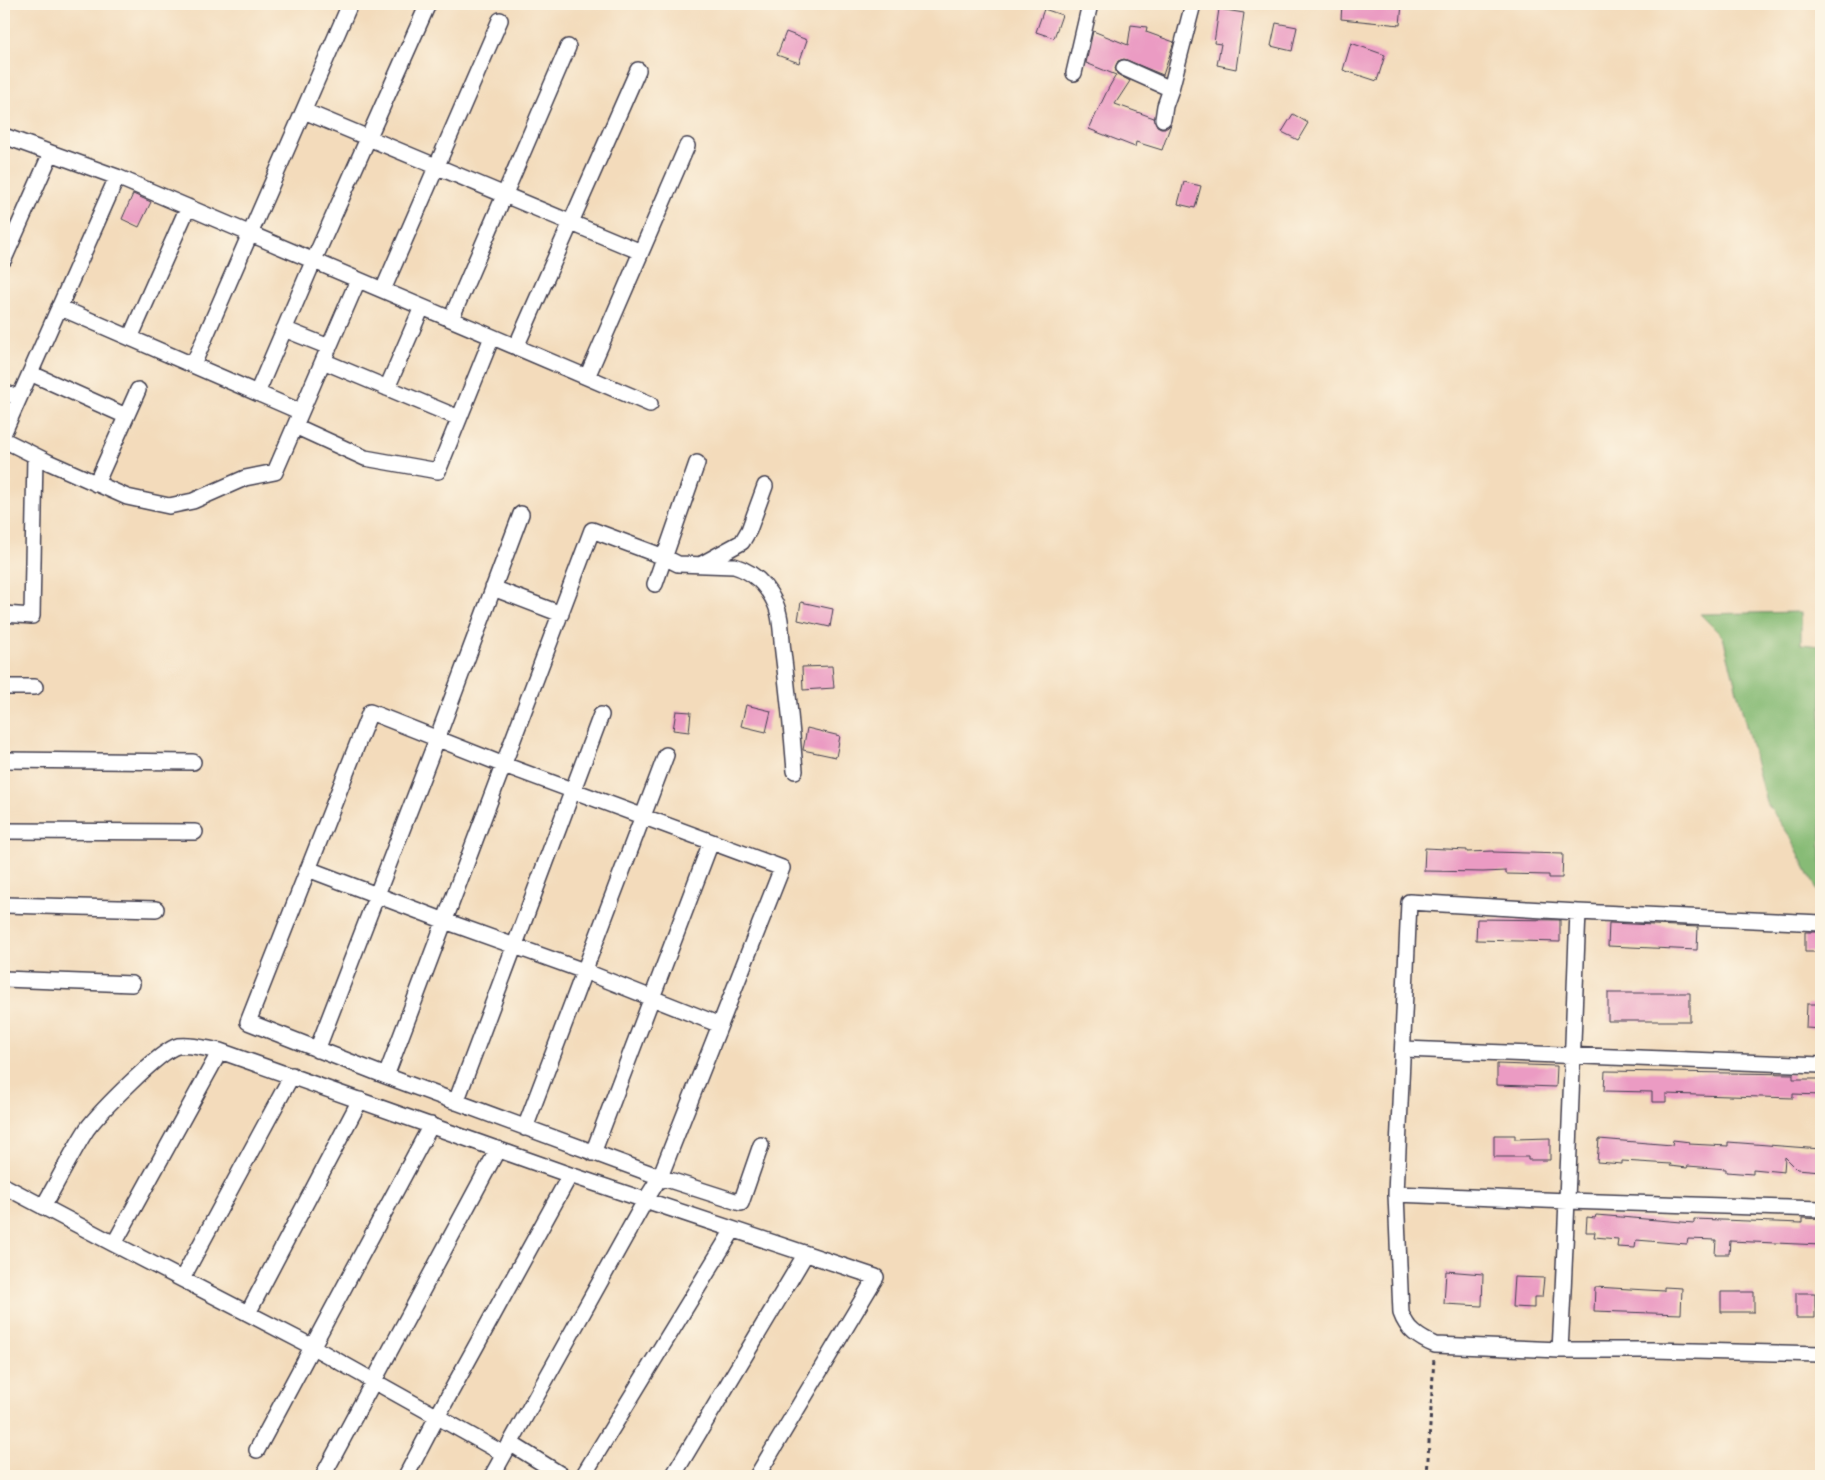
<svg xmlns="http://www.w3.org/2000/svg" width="1825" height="1480" font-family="'IM FELL English',serif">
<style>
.forest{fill:#87bb76;stroke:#546e58}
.building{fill:#eb9bc3}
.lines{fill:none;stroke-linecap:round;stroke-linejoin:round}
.street-casing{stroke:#413e4e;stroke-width:18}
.path{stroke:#413e4e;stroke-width:3;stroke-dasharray:4 4;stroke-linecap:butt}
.street{stroke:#fff;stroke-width:15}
</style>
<rect width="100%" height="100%" fill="#fcf5e5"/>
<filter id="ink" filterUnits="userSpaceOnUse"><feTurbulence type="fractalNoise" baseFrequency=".02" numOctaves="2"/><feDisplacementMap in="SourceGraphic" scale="10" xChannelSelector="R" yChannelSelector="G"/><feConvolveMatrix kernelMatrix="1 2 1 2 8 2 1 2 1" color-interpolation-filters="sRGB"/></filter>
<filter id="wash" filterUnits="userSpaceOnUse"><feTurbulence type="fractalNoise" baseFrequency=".0096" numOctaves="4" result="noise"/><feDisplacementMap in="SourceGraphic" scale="20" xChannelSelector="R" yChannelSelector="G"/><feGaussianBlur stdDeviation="1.12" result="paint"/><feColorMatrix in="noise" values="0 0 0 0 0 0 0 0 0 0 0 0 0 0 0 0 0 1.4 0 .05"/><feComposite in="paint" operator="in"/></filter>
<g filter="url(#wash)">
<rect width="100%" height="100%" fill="#f3dbbb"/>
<path class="forest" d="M1801,612v32l20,2v250h-1l-29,-58 -25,-36 -43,-165 -23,-23z"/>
<g id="blocks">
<path class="building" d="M1342,4h60l-2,21 -59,-6z
M1044,9l18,6 -8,23 -18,-6z
M1219,9l25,4 -8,56 -19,-4 4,-21 -7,-1z
M1276,23l21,4 -5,24 -21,-5z
M1131,25l16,2 -1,5 28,10 -11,33 -39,-16 -6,2 -3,7 2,6 13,7 -15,23 39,14 3,8 4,2h6l4,-4 -9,26 -26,-8 -1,5 -46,-18 19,-40 8,-14 -30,-12 7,-32 35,14z
M786,32l21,8 -8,23 -22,-8z
M1351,43l34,12 -8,26 -34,-11z
M1293,114l15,9 -10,17 -16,-8z
M1184,182l17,4 -6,22 -17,-4z
M133,194l18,8 -12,25 -17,-8z
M801,602l32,7 -3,18 -32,-7z
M832,666l2,22 -31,2 -1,-23z
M746,705l25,6 -5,21 -25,-6z
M676,711l15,1 -2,20 -16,-2z
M807,728l33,8 -4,21 -33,-7z
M1425,848l42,2v2l26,-1v1l70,2 -1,24h-13v-3l-43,-1v-3l-23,1 -59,-1z
M1477,919l83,1v22l-84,-2z
M1609,923l89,4 -1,23 -89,-4z
M1805,932h16v20h-16z
M1608,993h82v28h-82z
M1807,1004h14v25l-15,-1z
M1497,1064l60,2 -1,21 -59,-2z
M1605,1071l188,3v5h28v16l-28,-1v4l-127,-4v8h-14v-10l-48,-1z
M1494,1135h21v4l35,-1v22h-22v-3h-34z
M1599,1139l73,6 1,-5 17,2 -1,2 39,2v-4l93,7v22l-24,-2 -12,-12 -1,15 -31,-3v5l-27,-2v-3l-38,-3 -1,2 -17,-2 1,-2 -49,-3v3l-25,-2z
M1596,1215l98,8v-4l108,4v-5l19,1v26l-91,-4 -1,13h-14l1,-14 -28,-1 -1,5 -51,-4 -1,8 -18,-1 1,-8 -24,-2 1,-5h-9l1,-15 8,1z
M1446,1271l37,3 -1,32 -38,-2z
M1514,1277l30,1 -2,19h-8v11l-22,-1z
M1595,1287l69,4v-4l18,1 -1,26 -87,-3z
M1721,1292h33v20h-33z
M1796,1293h19v25h-19z"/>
</g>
</g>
<g filter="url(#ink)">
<use href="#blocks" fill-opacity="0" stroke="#413e4e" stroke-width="1"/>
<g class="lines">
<g class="street-casing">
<path id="street" d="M1124,68l47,21
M1074,73l16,-69
M304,111l337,141
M1163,119l2,-13 6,-17 22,-85
M4,136l113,41 533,227
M4,259l47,-106
M383,290l117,-270
M59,307l242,105
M451,319l117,-272
M284,329l45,18
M130,338l58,-131
M516,347l122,-277
M323,361l136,57
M193,365l157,-361
M30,373l96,43
M587,377l100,-231
M387,388l35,-81
M4,392l15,6
M257,393l56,-131 115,-258
M295,426l70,32 73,13 54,-134
M4,432l113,-255
M4,440l44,22 79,35 42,9 24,-5 52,-23 30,-6 83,-192
M96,484l42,-94
M702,564l40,-22 7,-12 16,-44
M655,584l42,-121
M493,588l68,26
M4,614l28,2 3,-160
M4,687h31
M4,760l189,2
M4,831l191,1
M308,869l137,52 139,50 136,54
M4,905l152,4
M4,979l128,5
M1404,1049l417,16
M317,1050l120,-311 84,-225
M220,1051l-106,193 197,102 193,108
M386,1076l206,-546 72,27 14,7 56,2c20,6 32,18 41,37 7,14 6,34 8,49 5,40 9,79 12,119
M456,1102l145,-387
M525,1128l141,-373
M593,1153l118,-311
M4,1186l110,58
M1396,1194l13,-292 169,10 243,11
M43,1207c15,-26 28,-53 44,-78 12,-16 73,-79 91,-83 13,-2 29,3 42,5l350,124 306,102 -119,199
M1821,1209l-253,-8 -172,-7 5,119c6,17 18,25 34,32l125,5h92l169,4
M182,1279l110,-204
M248,1313l112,-213
M1560,1350c8,-146 12,-292 18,-438
M510,1443l53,33
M257,1450l174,-325
M325,1472l173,-323
M406,1476l31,-59 133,-242
M492,1476l153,-275 15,-24 122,-309 -278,-103 -134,-53 -122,310 138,54 274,101 81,26 20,-58
M583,1476l150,-246
M673,1476l132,-221"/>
</g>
<path class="path" d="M1427,1476l7,-118"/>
<use href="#street" class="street"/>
</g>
</g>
<rect width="1825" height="1480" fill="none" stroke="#fcf5e5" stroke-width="20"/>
</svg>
